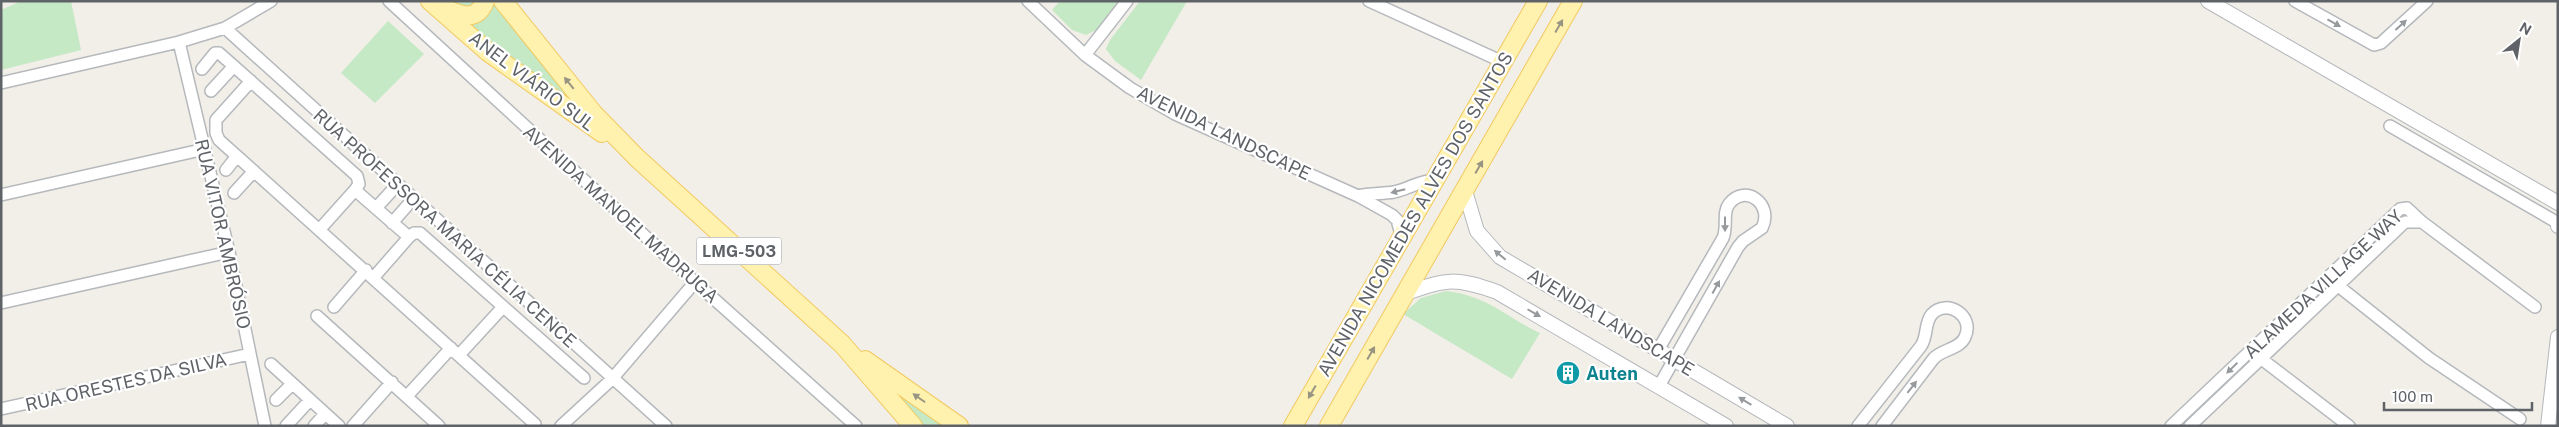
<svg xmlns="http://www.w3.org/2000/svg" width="2559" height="427" font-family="'Public Sans',sans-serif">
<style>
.green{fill:#c5e8c5}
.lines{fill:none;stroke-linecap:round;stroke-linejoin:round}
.minor-casing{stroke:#b5b8bc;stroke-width:14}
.tertiary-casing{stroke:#b5b8bc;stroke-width:16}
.primary-casing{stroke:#f2c960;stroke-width:20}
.minor{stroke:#fff;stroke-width:11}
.tertiary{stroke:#fff;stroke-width:14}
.primary{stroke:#fff2af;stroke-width:18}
.oneway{fill:#979a9d}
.oneway2{fill:#979581}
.labels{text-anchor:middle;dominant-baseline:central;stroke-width:4.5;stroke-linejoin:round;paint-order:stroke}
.shield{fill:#fff;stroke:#8f9295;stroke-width:1}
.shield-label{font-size:16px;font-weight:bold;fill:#5f6368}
.street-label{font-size:18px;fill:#5f6368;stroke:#fff}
.culture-label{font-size:18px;font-weight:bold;fill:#0d838f;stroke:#fff;text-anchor:start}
</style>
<rect width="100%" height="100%" fill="#f1efe8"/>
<path class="green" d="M21,1h50l10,49 -80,20v-60z
M430,1h73l134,157z
M1060,1h59l-16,20 -3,7 -14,7 -14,-5 -20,-20z
M1140,1h47l-46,79 -26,-19 -9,-12 4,-9z
M388,21l36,33 -49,49 -34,-30z
M1446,291c42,5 58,25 94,42l-28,46 -109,-65 18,-16z
M842,344l117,82h-46z"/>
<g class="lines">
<g class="minor-casing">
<path id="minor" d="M389,1l306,281 161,144
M1028,1l57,54 45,33 45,26 183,82 34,19 5,5 5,18
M1369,1l134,61
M2295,1l79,44 7,-2 46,-42
M225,28l441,398
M179,42l50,210 36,174
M1085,55l42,-54
M202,69l13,-16h4l138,123 2,8 -4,6 54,47 5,-4h6l164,145
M251,81l-35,39v13l3,7 316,284
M1,83l178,-41 46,-14 46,-27
M211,91l23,-25
M2390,126l168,97
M226,170l11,-14
M234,193l20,-22
M1,195l204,-46
M1358,196c12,-3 24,-2 36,-4 15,-3 26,-12 42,-12
M376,208l21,-23
M392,223l21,-24
M320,229l35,-39
M374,277l35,-40
M2332,281l97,77 91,61
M1,303l228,-51
M334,307l32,-37
M317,316l122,110
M1658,350l65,-112c5,-12 -1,-25 6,-34 16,-21 45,0 33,24l-19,13 -5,6 -79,139
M2255,354l94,72
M459,355l44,-48
M271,364l68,62
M407,396l44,-48
M276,400l16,-16
M1,409l249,-55
M286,426l24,-26
M314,426l11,-12
M353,426l39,-44
M561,426l51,-47 83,-97
M1858,426l63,-80c7,-10 3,-23 11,-32 15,-16 43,2 33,23 -5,12 -22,12 -31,21l-52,68
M2171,426l229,-217 7,-1 15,14 113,85
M2190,426l215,-204h17"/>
</g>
<g class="tertiary-casing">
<path id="tertiary" d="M2208,1l350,202
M1465,191l12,40 23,26 287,169
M2558,223v3
M1407,293c40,-15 50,-15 90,-1l229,134
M2548,426l10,-89"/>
</g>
<g class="primary-casing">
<path id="primary" d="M430,1l58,51 114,81
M503,1l90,112 44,45 205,186 71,82
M444,8c17,8 33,14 41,-7
M865,360l94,66
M1293,426l245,-425
M1329,426l244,-425"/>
</g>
<use href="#minor" class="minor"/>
<use href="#tertiary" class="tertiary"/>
<use href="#primary" class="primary"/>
</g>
<defs><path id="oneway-solid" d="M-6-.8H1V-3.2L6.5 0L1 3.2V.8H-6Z" transform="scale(1.25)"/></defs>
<g class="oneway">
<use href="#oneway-solid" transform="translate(2334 23) rotate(29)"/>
<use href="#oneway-solid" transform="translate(2401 25) rotate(-42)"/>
<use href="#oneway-solid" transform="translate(1398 191) rotate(166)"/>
<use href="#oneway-solid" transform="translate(1725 224) rotate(90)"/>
<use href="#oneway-solid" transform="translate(1500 255) rotate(-140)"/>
<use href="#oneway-solid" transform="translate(1716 287) rotate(-61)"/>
<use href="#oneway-solid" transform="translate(1534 313) rotate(30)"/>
<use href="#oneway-solid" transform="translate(2232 368) rotate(136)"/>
<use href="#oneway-solid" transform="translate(1912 387) rotate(-52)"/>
<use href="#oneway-solid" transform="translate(1745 401) rotate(-149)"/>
</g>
<g class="oneway2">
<use href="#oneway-solid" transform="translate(1559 26) rotate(-60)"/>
<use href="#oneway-solid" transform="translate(569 83) rotate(-129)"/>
<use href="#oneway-solid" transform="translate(1479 167) rotate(-60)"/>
<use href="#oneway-solid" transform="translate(1371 353) rotate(-60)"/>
<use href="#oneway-solid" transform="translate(1312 392) rotate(120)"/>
<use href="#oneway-solid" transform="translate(919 398) rotate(-145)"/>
</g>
<defs>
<g id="building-disc" transform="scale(1.25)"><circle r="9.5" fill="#0f9aa8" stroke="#fff"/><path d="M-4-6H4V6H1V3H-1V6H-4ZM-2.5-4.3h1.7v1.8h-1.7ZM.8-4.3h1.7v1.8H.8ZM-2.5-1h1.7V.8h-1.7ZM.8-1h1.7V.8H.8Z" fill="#fff"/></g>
</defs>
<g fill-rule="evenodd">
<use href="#building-disc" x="1568" y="373"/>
</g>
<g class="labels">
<rect class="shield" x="696.5" y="237.5" width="85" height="27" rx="4"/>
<g class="shield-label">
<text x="739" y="251">LMG-503</text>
</g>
<g class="street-label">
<text transform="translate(532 81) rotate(37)">ANEL VIÁRIO SUL</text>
<text transform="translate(1224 133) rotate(26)">AVENIDA LANDSCAPE</text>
<text transform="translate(621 214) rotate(42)">AVENIDA MANOEL MADRUGA</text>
<text transform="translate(1415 214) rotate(-60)">AVENIDA NICOMEDES ALVES DOS SANTOS</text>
<text transform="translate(445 228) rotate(42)">RUA PROFESSORA MARIA CÉLIA CENCE</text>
<text transform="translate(223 234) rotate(77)">RUA VITOR AMBRÓSIO</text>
<text transform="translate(2323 284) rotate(-43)">ALAMEDA VILLAGE WAY</text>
<text transform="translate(1611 322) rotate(31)">AVENIDA LANDSCAPE</text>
<text transform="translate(126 382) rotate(-13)">RUA ORESTES DA SILVA</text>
</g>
<g class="culture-label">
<text x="1586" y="373">Auten</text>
</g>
</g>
<rect width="2559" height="427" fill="none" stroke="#5f6368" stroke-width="5"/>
<g transform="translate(2519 40) rotate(30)" stroke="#ffffff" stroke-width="4" paint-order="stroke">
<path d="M0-4L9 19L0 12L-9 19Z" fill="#5f6368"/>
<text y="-8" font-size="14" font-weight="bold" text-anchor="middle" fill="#5f6368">N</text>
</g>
<path d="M2384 402v8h148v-8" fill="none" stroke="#5f6368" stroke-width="2.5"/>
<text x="2392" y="402" font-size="15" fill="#5f6368" stroke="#ffffff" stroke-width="4" paint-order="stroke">100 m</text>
</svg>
